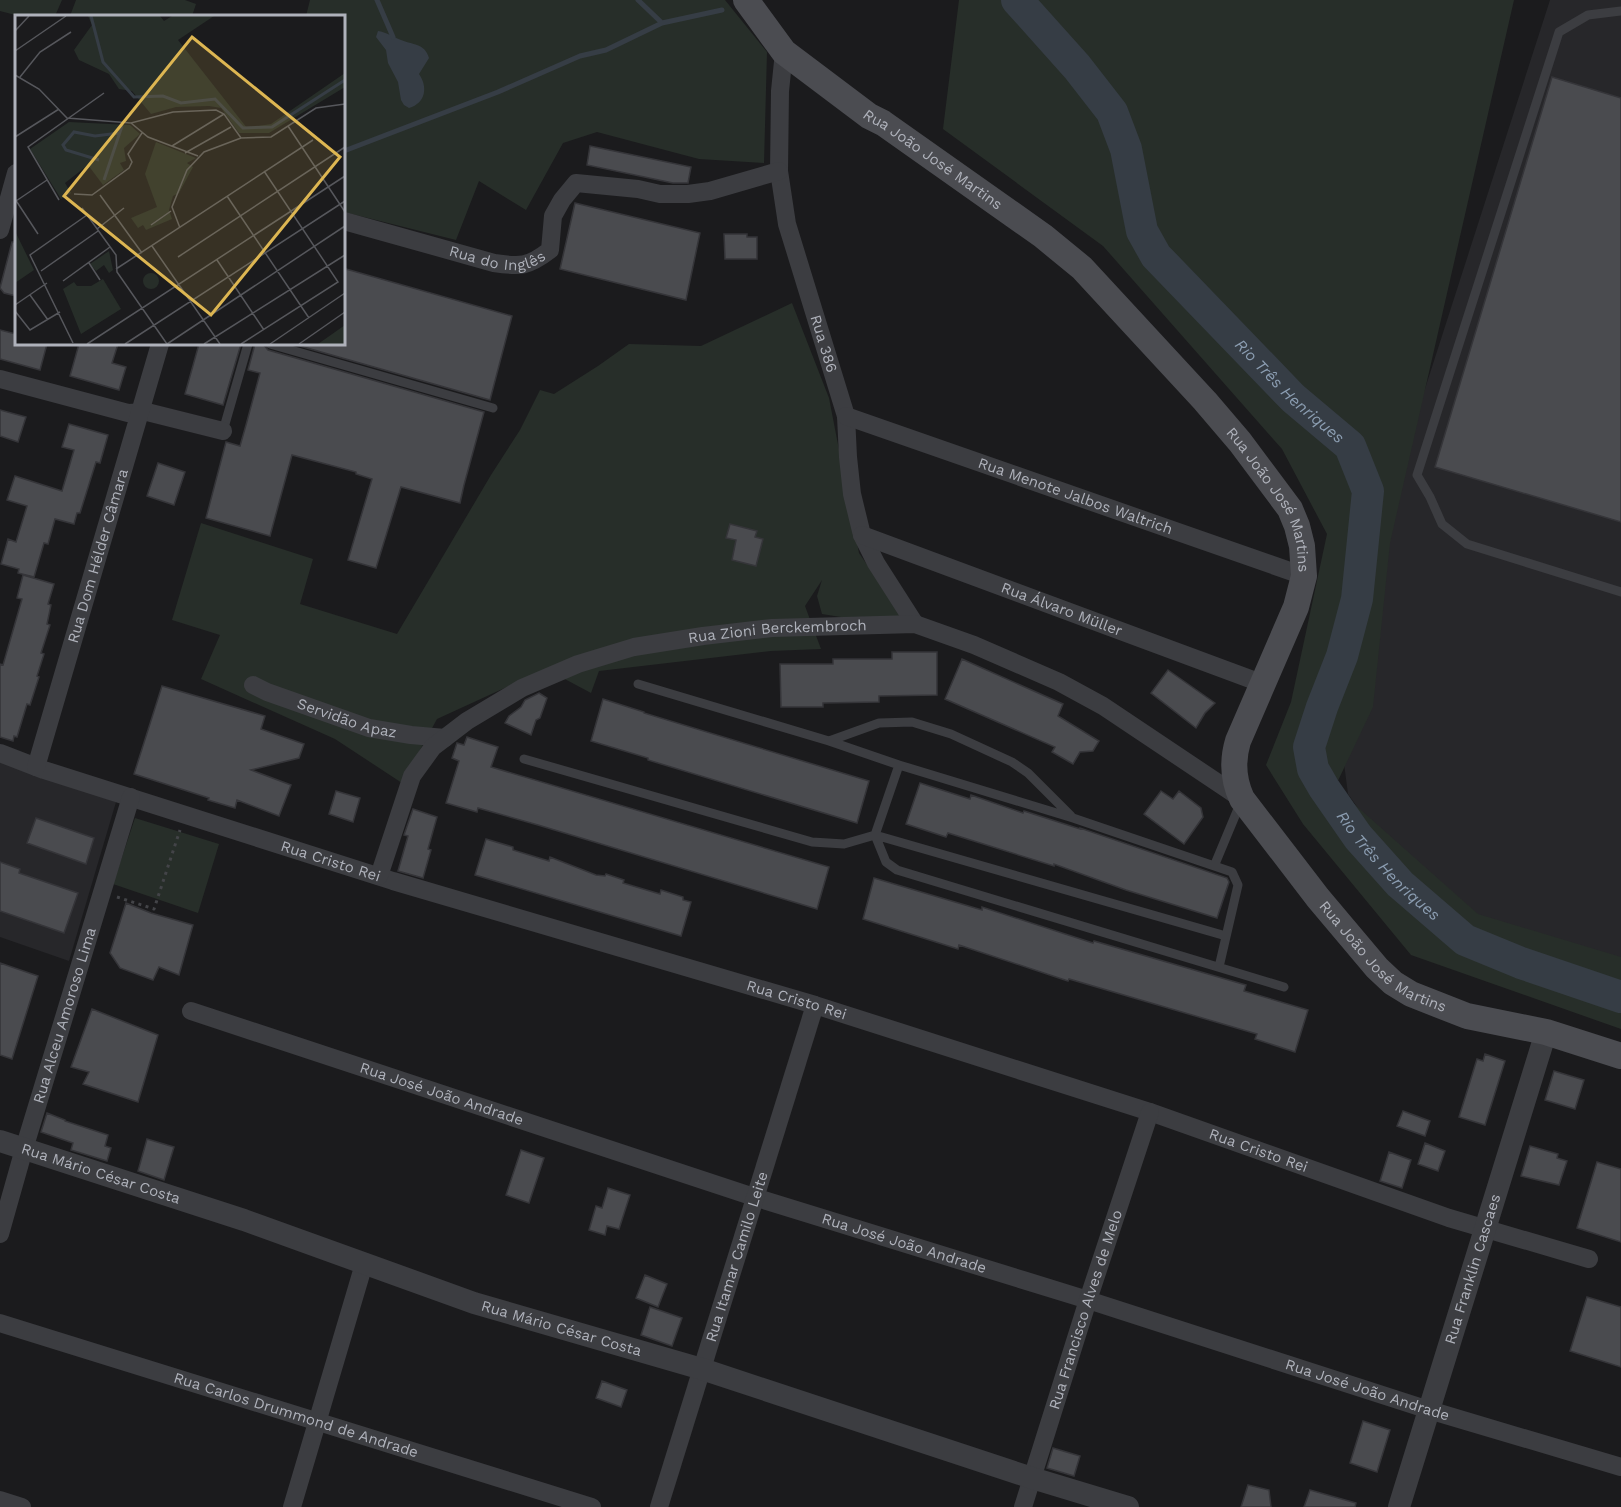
<svg xmlns="http://www.w3.org/2000/svg" width="1621" height="1507" font-family="'Work Sans',sans-serif">
<style>
.built{fill:#27272a}
.green{fill:#272e29}
.water{fill:#363d45}
.lines{fill:none;stroke-linecap:round;stroke-linejoin:round}
.stream{stroke:#363d45;stroke-width:5}
.river{stroke:#363d45;stroke-width:32}
.building{fill:#4a4b4f;stroke:#353539;stroke-width:1.5}
.path{stroke:#434448;stroke-width:3;stroke-dasharray:3 4.5;stroke-linecap:butt}
.service{stroke:#3c3d41;stroke-width:9}
.minor{stroke:#3c3d41;stroke-width:18}
.tertiary{stroke:#3c3d41;stroke-width:22}
.secondary{stroke:#4b4c51;stroke-width:26}
.labels{text-anchor:middle;dominant-baseline:central;stroke-width:6;stroke-linejoin:round;paint-order:stroke}
.street-label{font-size:15px;fill:#afb2bb;stroke:#161618}
.water-label{font-size:16px;font-style:italic;fill:#8b9db1;stroke:#161618}
.inset-river{fill:none;stroke:#363d45;stroke-width:3}
.inset-road{fill:none;stroke:#56575c;stroke-width:1.5}
.view{fill:#ddb652;fill-opacity:0.15;stroke:#ddb652;stroke-width:3}
.inset-edge{fill:none;stroke:#afb2bb;stroke-width:3}
</style>
<rect width="100%" height="100%" fill="#1b1b1d"/>
<path class="built" d="M1550,0h71v971l-136,-40 -120,-113 -17,-24 -10,-77 40,-182z
M0,761l116,41 -47,159 -69,-24z"/>
<path class="green" d="M0,0h62l-7,16h-36l-19,-5z
M76,0h109l11,4 -4,12h-122z
M310,0h415l42,52 -3,111 -65,-4 -102,-27 -34,11 -37,67 -47,-29 -23,59 -112,-28v-196h-38z
M959,0h555l-124,543 -17,164 -38,80 143,127 143,43v72l-210,-74 -108,-131 -37,-59 25,-63 36,-168 -45,-85 -179,-203 -160,-117z
M792,303l37,95 30,155 42,61 -1,5h-47l-31,-5 -5,-18 5,-16 -17,26 16,43 -50,2 -172,20 -8,22 -45,-24 -109,50 -35,64 -67,-44 -134,-60 19,-44 -48,-15 29,-97 112,36 -13,45 97,30 94,-159 29,-45 20,-40 14,4 44,-28 31,-22 72,2z
M135,818l84,26 -21,69 -85,-29z"/>
<path class="water" d="M378,31c8,1 15,6 23,9 11,5 24,3 28,18l-10,16c9,13 7,29 -10,34l-5,-3 -3,-5 -3,-18 -10,-19 -2,-13 -10,-13z"/>
<g class="lines">
<path class="stream" d="M377,0l16,37
M638,0l24,23
M344,151l154,-59 82,-36 26,-6 56,-27 60,-13"/>
<path class="river" id="s1" d="M1017,0l60,67 35,45 14,37 16,82 14,25 137,142 57,48 18,45 -11,108 -15,57 -20,51 -13,40 4,22 11,19 34,49 42,47 65,56 56,23 100,34"/>
</g>
<path class="building" d="M1552,77l69,21v424l-186,-55z
M590,146l101,21 -3,16h-15l-86,-18z
M575,203l125,30 -14,67 -126,-31z
M724,234h23v3h10v22h-32z
M12,242h4v54l-12,-3 -4,-5z
M346,269l166,47 -22,84 -197,-56h51v-66z
M0,330l16,4v10h31l-7,26 -40,-11z
M79,344h39l-6,19 14,4 -7,23 -49,-14z
M199,344h42l-18,61 -38,-11z
M255,344h8l5,6 216,62 -20,73 -4,18 -59,-16 -25,81 -28,-8 24,-81 -16,-5v-2l-64,-17 -22,81 -64,-18 20,-76 14,4 6,-21 14,-52 -12,-3z
M0,410l26,7 -8,25 -18,-6z
M69,424l39,11 -8,28 -4,-1 -16,51h-3l-3,11 -19,-5 -7,25 -4,-1 -10,34 -16,-4 1,-4 -18,-5 7,-25 8,3 11,-36 -20,-6 8,-24 47,15 12,-41 -12,-3z
M158,463l27,9 -11,33 -27,-9z
M730,524l27,7 -2,6 8,2 -7,27 -24,-6 4,-20 -10,-2z
M23,575l31,9 -6,20 3,1 -4,19 3,1 -9,28 3,1 -7,22 2,1 -9,28 -3,-1 -10,33 -3,-1 -1,5 -13,-4v-73l3,1 19,-66 -5,-1z
M892,652h45v43l-58,1v6l-56,1v4h-42l-1,-43h53v-5h59z
M962,659l101,45 -5,12 41,25 -6,10 -13,1 -7,12 -21,-12 3,-5 -110,-48z
M1168,670l47,33 -10,10 -9,15 -45,-35z
M162,686l103,30 -4,13 43,15 -5,14 -48,12 40,15 -12,31 -42,-16 -2,8 -27,-8 1,-2 -75,-24z
M539,693l8,5 -7,20 -4,2 -5,15 -26,-12 4,-7 12,-9 4,-7z
M603,699l41,13v1l225,68 -12,42 -209,-63v-2l-57,-17z
M467,737l31,10 -7,20 338,100 -12,42 -279,-84 -60,-17 -1,4 -31,-9 13,-42 -7,-3 5,-15 7,2z
M920,783l50,16 1,-4 52,18 1,-2 56,18v-1l147,50 2,4 -12,36 -91,-28 -72,-26v2l-106,-33 -2,4 -40,-13z
M336,791l24,7 -7,24 -24,-8z
M1161,791l12,8 6,-8 22,17 2,9 -19,27 -40,-30z
M413,809l24,8 -9,32 3,1 -8,28 -25,-7 10,-35 -4,-1z
M36,818l58,20 -8,26 -59,-21z
M486,839l27,8v3l36,11 1,-4 46,18 9,1 1,-2 18,6 -1,3 37,11 1,-4 22,7v3l8,2 -10,34 -206,-61z
M0,862l20,7 -1,4 59,20 -14,40 -64,-22z
M874,878l108,32v-3l111,36 1,-2 152,44 -2,6 64,19 -13,42 -40,-13 2,-5 -188,-55 -1,2 -109,-36 -1,4 -95,-30z
M126,903l25,10 42,12 -14,50 -20,-8 -6,13 -33,-12 -10,-15z
M0,963l38,13 -26,83 -12,-4z
M92,1009l66,26 -20,67 -55,-18 6,-12 -18,-5z
M1485,1054l20,7 -20,64 -26,-8 18,-58 6,2z
M1554,1071l30,9 -9,29 -30,-9z
M1403,1111l27,10 -5,15 -28,-10z
M47,1113l18,7v1l43,14 -3,11 6,2 -4,13 -36,-11 2,-7 -32,-11z
M147,1139l27,8 -10,33 -26,-9z
M1425,1143l20,8 -7,20 -20,-7z
M1530,1146l28,8 -1,4 10,3 -8,24 -38,-9z
M521,1150l23,8 -15,45 -23,-8z
M1389,1152l22,8 -9,28 -22,-7z
M1597,1162l24,7v73l-44,-14z
M608,1188l22,7 -11,34 -12,-3 -2,9 -16,-5 7,-24 6,2z
M645,1275l22,9 -9,23 -22,-9z
M1587,1297l34,10v60l-51,-16z
M650,1307l32,11 -10,28 -31,-11z
M602,1381l25,9 -6,17 -25,-9z
M1363,1421l27,9 -13,42 -27,-9z
M1053,1448l27,8 -6,20 -27,-8z
M1248,1485l21,5 2,17h-30z
M1310,1490l46,13 -1,4h-51z"/>
<g class="lines">
<path class="path" d="M117,897l37,12 26,-79"/>
<path class="service" d="M1621,11l-33,4 -29,17 -142,443 13,22 12,27 25,20 154,48
M270,344l223,64
M223,431l25,-87
M829,741l50,-18 33,-1 39,12 61,28 16,11 43,43
M524,759l288,83 32,2 31,-9 24,-70 -70,-24 -191,-57
M899,765l174,53 159,54 6,13 -19,82
M875,835l11,27 11,8 387,117
M875,835l351,101
M1215,864l25,-60"/>
<g class="minor">
<path id="s2" d="M784,52l-4,39 -1,80 8,53 59,192 2,41 4,37 10,41 14,28 39,61"/>
<path id="s3" d="M344,221l150,42c26,4 34,4 56,-13l3,-34 9,-16 14,-17 62,6 22,5h28l22,-3 69,-20"/>
<path d="M0,230l16,-57"/>
<path d="M0,379l128,34 19,-1 76,19"/>
<path id="s4" d="M846,416l458,160"/>
<path id="s5" d="M862,535l399,148"/>
<path id="s6" d="M253,685l14,7 102,36 42,7 34,3"/>
<path id="s7" d="M0,753l44,17 349,111 422,124 335,107 299,106 140,41"/>
<path id="s8" d="M36,767l124,-423"/>
<path id="s9" d="M379,876l33,-100 21,-29 34,-26 55,-33 56,-24 56,-17 69,-11 69,-8 143,-4 59,21 85,37 44,24 139,93"/>
<path id="s10" d="M191,1011l563,186 334,103 341,110 192,57"/>
<path id="s11" d="M0,1234l24,-85 107,-352"/>
<path id="s12" d="M0,1323l592,184"/>
<path d="M0,1500l22,7"/>
<path d="M292,1507l72,-243"/>
<path id="s13" d="M659,1507l156,-502"/>
<path id="s14" d="M1023,1507l65,-207 62,-188"/>
</g>
<g class="tertiary">
<path id="s15" d="M0,1141l244,79 230,83 228,66 330,109 96,29"/>
<path id="s16" d="M1399,1507l147,-475"/>
</g>
<path class="secondary" id="s17" d="M746,0l38,52 85,64 14,7 160,113 39,32 123,133 35,41 50,67 7,17 5,20 2,30 -8,31 -58,134c-6,20 -5,39 4,58l76,99 59,70 16,15 18,11 56,22 79,16 75,24"/>
</g>
<g class="labels">
<g class="street-label">
<text stroke="none"><textPath href="#s17" startOffset="248">Rua João José Martins</textPath></text>
<text stroke="none"><textPath href="#s3" startOffset="159">Rua do Inglês</textPath></text>
<text stroke="none"><textPath href="#s2" startOffset="298">Rua 386</textPath></text>
<text stroke="none"><textPath href="#s4" startOffset="243">Rua Menote Jalbos Waltrich</textPath></text>
<text stroke="none"><textPath href="#s17" startOffset="734">Rua João José Martins</textPath></text>
<text stroke="none"><textPath href="#s8" startOffset="220">Rua Dom Hélder Câmara</textPath></text>
<text stroke="none"><textPath href="#s5" startOffset="213">Rua Álvaro Müller</textPath></text>
<text stroke="none"><textPath href="#s9" startOffset="512">Rua Zioni Berckembroch</textPath></text>
<text stroke="none"><textPath href="#s6" startOffset="100">Servidão Apaz</textPath></text>
<text stroke="none"><textPath href="#s7" startOffset="348">Rua Cristo Rei</textPath></text>
<text stroke="none"><textPath href="#s17" startOffset="1272">Rua João José Martins</textPath></text>
<text stroke="none"><textPath href="#s7" startOffset="834">Rua Cristo Rei</textPath></text>
<text stroke="none"><textPath href="#s11" startOffset="228">Rua Alceu Amoroso Lima</textPath></text>
<text stroke="none"><textPath href="#s10" startOffset="264">Rua José João Andrade</textPath></text>
<text stroke="none"><textPath href="#s7" startOffset="1320">Rua Cristo Rei</textPath></text>
<text stroke="none"><textPath href="#s15" startOffset="106">Rua Mário César Costa</textPath></text>
<text stroke="none"><textPath href="#s10" startOffset="750">Rua José João Andrade</textPath></text>
<text stroke="none"><textPath href="#s13" startOffset="262">Rua Itamar Camilo Leite</textPath></text>
<text stroke="none"><textPath href="#s16" startOffset="249">Rua Franklin Cascaes</textPath></text>
<text stroke="none"><textPath href="#s14" startOffset="207">Rua Francisco Alves de Melo</textPath></text>
<text stroke="none"><textPath href="#s15" startOffset="592">Rua Mário César Costa</textPath></text>
<text stroke="none"><textPath href="#s10" startOffset="1236">Rua José João Andrade</textPath></text>
<text stroke="none"><textPath href="#s12" startOffset="310">Rua Carlos Drummond de Andrade</textPath></text>
</g>
<g class="water-label">
<text stroke="none"><textPath href="#s1" startOffset="489">Rio Três Henriques</textPath></text>
<text stroke="none"><textPath href="#s1" startOffset="1029">Rio Três Henriques</textPath></text>
</g>
</g>
<g transform="translate(15 15)">
<rect width="330" height="330" fill="#1b1b1d"/>
<path d="M73,1h72l4,5 8,-5h42l-36,24 69,88 24,-4 74,-51v14l-76,46h-30l-18,-25 -12,-2 -33,1 -25,7 -19,-23 -13,-2 -10,-15 -30,-14 -5,-10 18,-25zM54,107l61,3 10,9 -16,14 2,13 -6,2 4,7 -21,15 -15,-20 -23,18 6,10 -10,6 -31,-50zM141,127l40,16 -9,5 6,4 -14,26 -6,3 -4,14 3,9 -26,11 -3,-5 -5,3 -7,-10 26,-11 -12,-33zM0,216l19,39 -19,13zM94,236l4,19 -4,3 -5,-8 -8,6 -6,-7zM128 266a8 8 0 1 1 16 0a8 8 0 1 1-16 0ZM88,264l18,30 -40,25 -18,-45 11,-7 3,4h14zM330,310v19h-27z" fill="#272e29"/>
<path class="inset-river" d="M76,1l12,46 31,35 29,-1 18,7 34,-4 28,29 29,-1 73,-47M84,145l-33,-10 -3,-5 11,-13 21,4 24,-3M89,165l18,-54"/>
<path class="inset-road" d="M0,16l14,-15M0,36l51,-35M0,60l24,14 28,29 64,5 42,-11 43,-2 8,4 17,24 30,-1 45,-29 29,-4M5,62l20,-25 31,-20M116,108l17,14 50,19M273,111l57,86M0,122l44,-28M157,131l52,-32M170,138l46,-26M59,179l18,1 37,-27 3,-6 -4,-8 14,-21M85,180l42,58M212,181l82,122M0,184l23,35M44,185l-31,-53 76,-54M1,186l31,-21M67,193l34,47 1,17 50,72M136,210l20,-14M165,213l-8,-21 15,-37 17,-18 37,-14M82,214l27,-21M137,231l68,98M163,242l167,-110M202,245l47,70M74,248l11,17M101,254l197,-129M26,256l57,-40M48,266l47,-34M15,280l18,25M0,290l32,-22M0,296l15,19 30,-18M58,328l-43,-88 57,-40M72,329l258,-168M110,329l220,-143M152,329l178,-118M189,329l141,-89M226,329l97,-62 -74,-111M255,329l75,-51M284,329l46,-32"/>
<path class="view" d="M177,22l148,120 -129,158 -147,-119z"/>
<rect width="330" height="330" class="inset-edge"/>
</g>
</svg>
